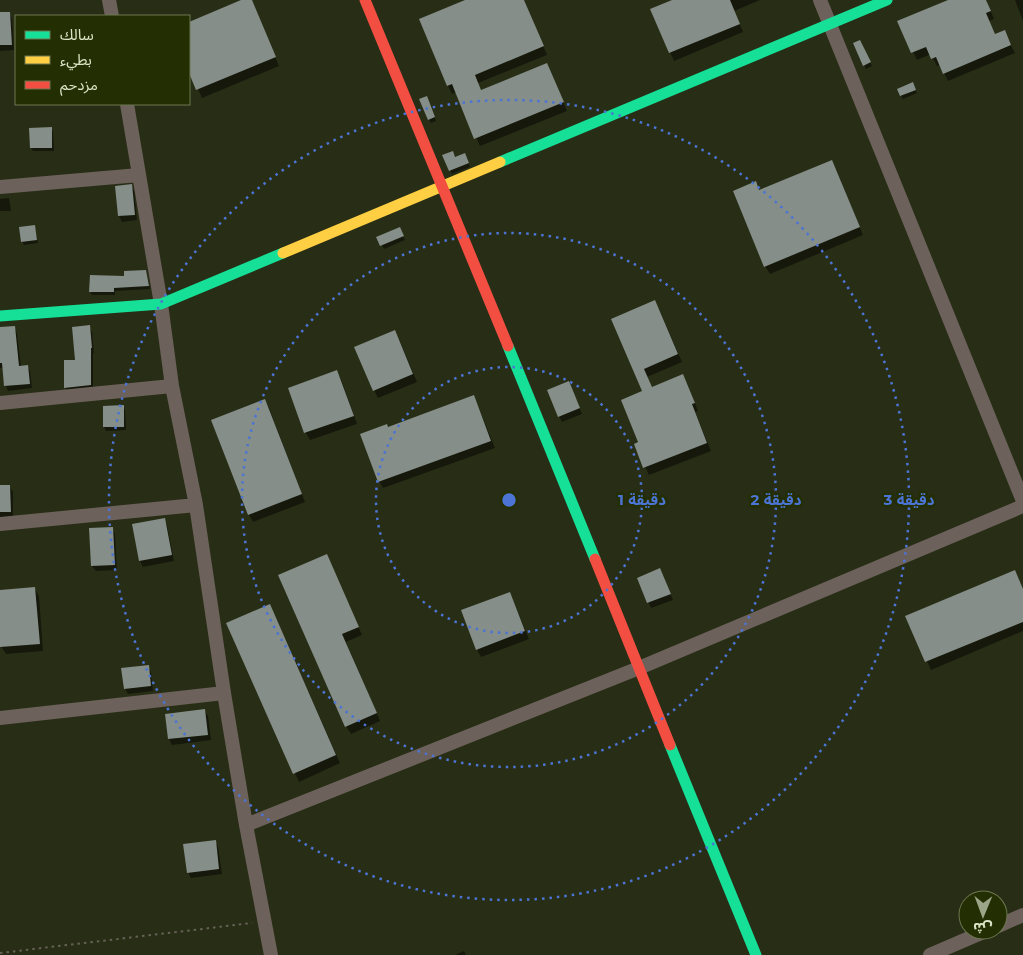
<svg xmlns="http://www.w3.org/2000/svg" width="1023" height="955" font-family="Montserrat,'Noto Sans Arabic',sans-serif">
<style>
.shadow{fill:#0007}
.building{fill:#858e88}
.lines{fill:none;stroke-linecap:round;stroke-linejoin:round}
.path{stroke:#666157;stroke-width:2;stroke-dasharray:2.5 4;stroke-linecap:butt}
.street{stroke:#6d615c;stroke-width:14}
.fast{stroke:#16e098;stroke-width:11}
.slow{stroke:#ffcf43;stroke-width:11}
.jam{stroke:#f24e42;stroke-width:11}
.ring{fill:none;stroke:#4c74d4;stroke-width:2.5;stroke-dasharray:2.5 5}
.centre{fill:#4c74d4;stroke:#232e02;stroke-width:2.5}
.ring-label{font-size:15px;text-anchor:middle;font-weight:bold;fill:#4c74d4;stroke:#232e02;stroke-width:5;stroke-linejoin:round;paint-order:stroke}
</style>
<rect width="100%" height="100%" fill="#282e16"/>
<path class="shadow" d="M245,0h6l3,6 25,60 -77,32 -13,-29v-46z
M469,0h55l23,55 -69,28 3,8 66,-26 20,46 -87,35 -24,-54 -4,2 -4,-8 -28,-66z
M676,0h84l-26,11 9,21 -69,29 -22,-51z
M951,0h35l8,19 -5,2 6,14 9,-3 11,21 -67,28 -8,-16 -3,1 -6,-12 -14,6 -18,-38z
M1015,0h8v21z
M9,13l3,6 2,31 -14,1v-37z
M854,44l8,1 10,21 -6,3z
M914,87l3,6 -14,6 -5,-10z
M428,101l8,20 -5,2 -2,-3z
M51,128l2,4 1,19h-21l-2,-3z
M444,156l23,2 3,9 -18,7z
M836,169l27,66 -93,39 -5,-8 -10,-84 5,9z
M131,186l3,5 3,29 -15,2 -3,-6z
M9,198l2,13h-11v-12z
M35,227l3,16 -14,2 -2,-4z
M401,232l4,8 -21,9 -6,-12z
M146,271l4,18 -35,2v4h-23l-2,-4 35,-14z
M659,309l23,53 -35,15 5,11 35,-5 11,28 -3,1 16,39 -62,24 -14,-31 5,-1 4,-51 -31,-73z
M89,327l3,5 2,21h-1v37l-25,2 -2,-4z
M0,328h14l3,5 4,34 6,-1 3,5 2,17 -24,3 -2,-5 -2,-18h-4z
M399,339l18,43 -39,16 -4,-8z
M336,371l5,8 16,45 -47,16 -4,-7 -17,-45z
M571,388l11,26 -20,8 -3,-6z
M474,396l21,52 -112,40 -4,-7 9,-53z
M265,400l4,8 36,94 -52,20 -4,-7z
M123,406l2,4 1,20 -20,1 -2,-4v-20z
M0,486h9l4,6v25l-13,1z
M164,520l3,5 7,36 -31,6 -3,-6 -7,-36z
M112,528l3,6 2,36 -21,1 -4,-5z
M329,562l33,73 -16,7 34,79 -29,13 -5,-8z
M663,575l10,25 -22,8 -13,-30z
M34,588l5,8 4,55 -37,3 -5,-8 -1,-55z
M1023,589v42l-92,39 -24,-54z
M510,593l19,46 -48,18 -4,-7z
M274,614l66,149 -41,19 -71,-158z
M148,667l3,5 2,19 -25,3 -3,-6z
M204,710l4,6 3,24 -39,5 -3,-6 -3,-24z
M215,841l3,6 4,27 -31,4 -3,-6z
M464,951l2,4h-11z"/>
<path class="building" d="M241,0h11l24,57 -80,33 -7,-17v-51z
M465,0h59l20,46 -69,29 6,15 66,-27 17,39 -90,37 -22,-55 -5,2 -28,-67z
M672,0h58l10,24 -71,29 -19,-44z
M948,0h38l5,11 -5,2 9,21 10,-4 6,15 -68,29 -7,-17 -5,2 -5,-12 -15,6 -14,-32z
M0,12h10l2,33h-12z
M860,40l11,22 -8,4 -10,-23z
M913,82l3,8 -16,6 -3,-7z
M427,96l8,21 -7,3 -9,-21z
M52,127v21h-22l-1,-20z
M453,151l2,6 10,-4 4,10 -20,8 -7,-16z
M832,160l28,67 -96,40 -31,-76 23,-10 3,9z
M132,184l3,31 -17,1 -3,-30z
M35,225l2,15 -16,2 -2,-15z
M400,227l4,9 -24,10 -4,-9z
M146,270l3,16 -35,2v4h-25l1,-17 34,1v-5z
M655,300l23,54 -34,15 8,18 31,-13 12,29 -3,1 15,39 -64,25 -9,-24 4,-2 -17,-42 21,-9 -31,-72z
M90,325l2,23h-1v37l-27,3v-28h11l-3,-33z
M15,326l4,40 9,-1 2,19 -26,2 -2,-23h-2v-36z
M395,330l18,44 -40,17 -19,-44z
M337,370l17,46 -50,17 -16,-45z
M569,381l11,27 -22,9 -11,-27z
M474,395l17,46 -113,41 -18,-48 27,-10 1,3z
M265,399l37,95 -54,21 -37,-95z
M124,405v22h-21v-21z
M0,485h10l1,27h-11z
M165,518l7,37 -33,6 -7,-37z
M113,527l2,38 -24,1 -2,-38z
M327,554l32,73 -17,7 35,79 -32,14 -67,-152z
M660,568l11,26 -24,9 -10,-25z
M1015,570l8,19v33l-98,40 -20,-46z
M35,587l5,57 -40,3v-57z
M510,592l15,39 -49,19 -15,-40z
M270,604l66,151 -43,19 -67,-151z
M149,665l2,21 -27,3 -3,-21z
M205,709l3,26 -40,4 -3,-25z
M216,840l3,29 -32,4 -4,-29z"/>
<g class="lines">
<path class="path" d="M0,953l252,-30"/>
<path class="street" d="M109,0l3,16
M820,0l203,501
M127,104l34,200 11,82 24,119 28,188 22,132 25,130
M0,187l139,-12
M0,403l172,-17
M0,524l196,-19
M0,718l224,-25
M246,825l393,-157 384,-162
M998,926l25,-11
M930,955l58,-25"/>
<path class="fast" d="M500,162l387,-162
M0,316l161,-12 122,-51
M508,346l87,213
M670,745l86,210"/>
<path class="slow" d="M283,253l217,-91"/>
<path class="jam" d="M365,0l143,346
M595,559l75,186"/>
</g>
<g class="ring">
<circle cx="509" cy="500" r="133"/>
<circle cx="509" cy="500" r="267"/>
<circle cx="509" cy="500" r="400"/>
</g>
<circle cx="509" cy="500" r="8" class="centre"/>
<g class="ring-label">
<text x="642" y="505">1 دقيقة</text>
<text x="776" y="505">2 دقيقة</text>
<text x="909" y="505">3 دقيقة</text>
</g>
<rect x="15" y="15" width="175" height="90" fill="#232e02" stroke="#6c7750"/>
<rect x="25" y="31" width="25" height="8" fill="#16e098" stroke="#6c7750"/>
<text x="60" y="40" font-size="15" fill="#d9e5c6">سالك</text>
<rect x="25" y="56" width="25" height="8" fill="#ffcf43" stroke="#6c7750"/>
<text x="60" y="65" font-size="15" fill="#d9e5c6">بطيء</text>
<rect x="25" y="81" width="25" height="8" fill="#f24e42" stroke="#6c7750"/>
<text x="60" y="90" font-size="15" fill="#d9e5c6">مزدحم</text>
<g transform="translate(983 915) rotate(181)"><circle r="24" fill="#232e02" stroke="#6c7750"/>
<path d="M0-4L9 19L0 12L-9 19Z" fill="#9ba588"/>
<text y="-8" font-size="14" font-weight="bold" text-anchor="middle" fill="#d9e5c6">ش</text>
</g>
</svg>
